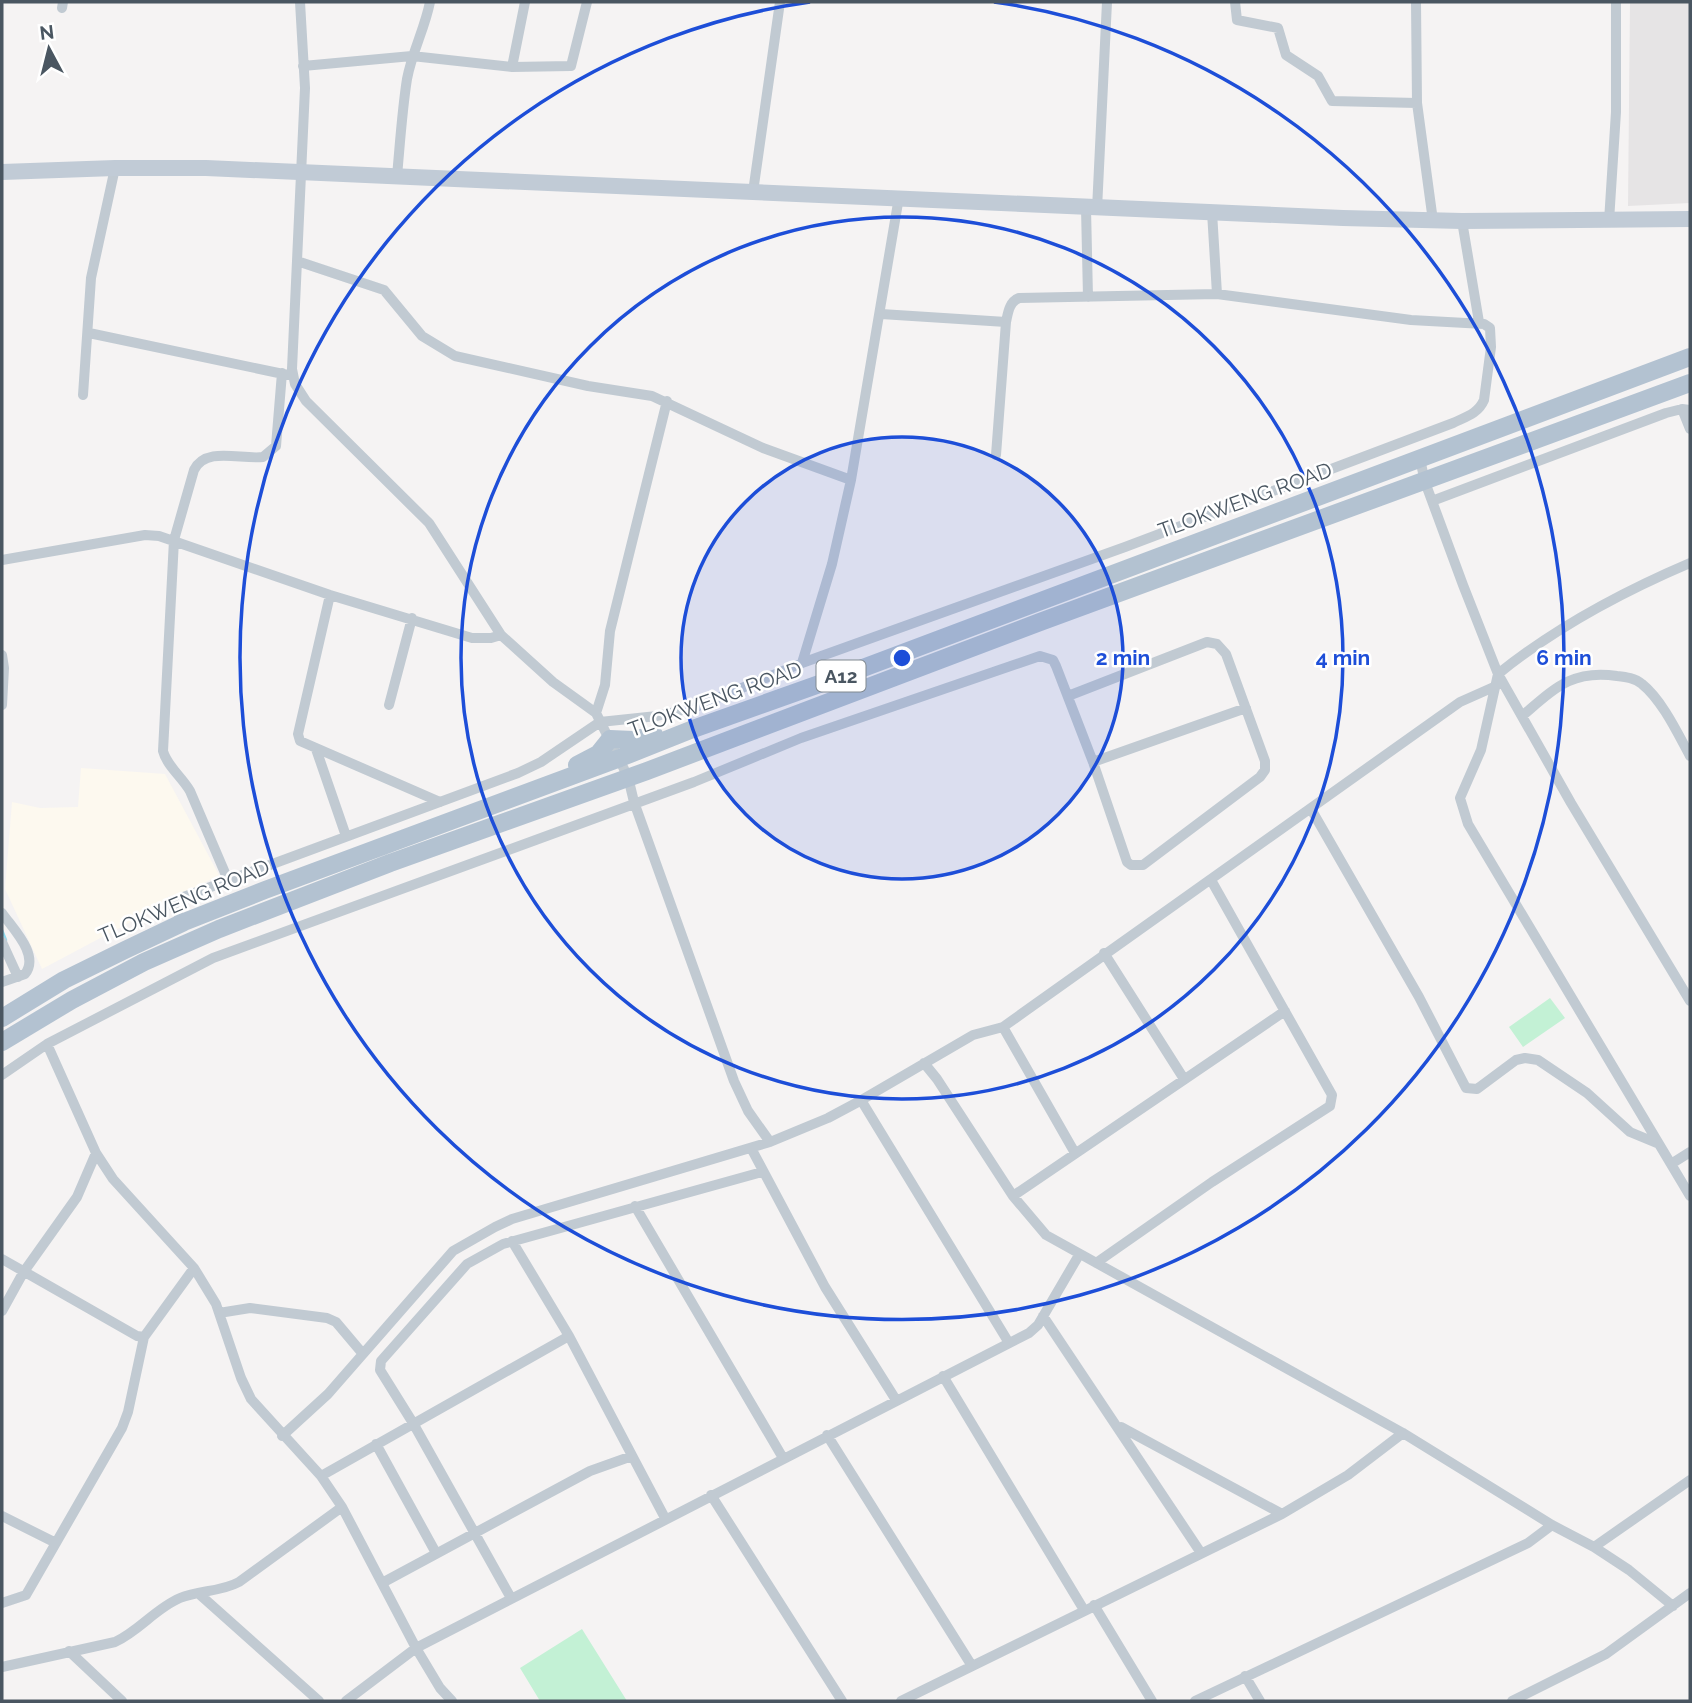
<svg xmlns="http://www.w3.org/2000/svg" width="1692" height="1703" font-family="Raleway,sans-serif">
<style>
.commercial{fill:#fdf9ef}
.education{fill:#e6e4e5}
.green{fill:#c3f1d5}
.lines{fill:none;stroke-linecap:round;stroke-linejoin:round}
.stream{stroke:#90daee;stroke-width:2.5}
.street{stroke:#c1cad2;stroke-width:10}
.secondary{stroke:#c1cbd6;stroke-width:16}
.primary{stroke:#b3c2d1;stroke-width:18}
.ring{fill:none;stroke:#1d4ed8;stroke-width:3.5}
.labels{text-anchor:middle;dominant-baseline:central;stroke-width:5;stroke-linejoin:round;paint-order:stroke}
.shield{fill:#fff;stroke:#808990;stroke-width:2}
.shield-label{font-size:19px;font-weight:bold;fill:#4a5661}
.street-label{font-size:21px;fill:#4a5661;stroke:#fff}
.centre{fill:#1d4ed8;stroke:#fff;stroke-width:3.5}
.ring-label{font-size:21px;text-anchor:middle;font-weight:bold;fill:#1d4ed8;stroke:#fff;stroke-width:5;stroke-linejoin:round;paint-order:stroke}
</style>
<rect width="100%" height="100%" fill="#f5f3f3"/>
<path class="commercial" d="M81,768l84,6 54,101 -177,94 -37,-80 7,-87 28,6 38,-1z"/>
<path class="education" d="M1630,2h60v201l-62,3z"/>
<path class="green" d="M1550,998l15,20 -42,29 -14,-20z
M582,1629l45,72h-87l-20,-33z"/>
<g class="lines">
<path class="stream" d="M2,930l4,10"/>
<path class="street" d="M300,2l5,86 -13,281 3,15 11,17 123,122 72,112 52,47 43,31 32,64 6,25 100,279 14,30 22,31
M1235,2l2,18 41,8 8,27 32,21 14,25 85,2
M1416,2l1,101 16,118
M62,8l1,-6
M303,66l109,-10 100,11 13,-65
M512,67l59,-1 16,-64
M397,176c3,-32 5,-65 10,-97 5,-27 18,-51 23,-77
M753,192l27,-190
M1086,208l2,89
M1097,209l10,-207
M1462,221l17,101
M1609,221l7,-109v-110
M297,261l87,29 38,46 33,20 133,30 64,10 111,52 88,32
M881,314l125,8
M89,333l199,42
M83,395l8,-117 24,-110
M1682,409l8,20
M996,455l10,-133c2,-9 3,-20 13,-24l198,-4 -5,-82
M1420,459l5,23 38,103 35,89 73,129 119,198
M1432,501l234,-88 16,-4 8,1
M2,560l143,-25 14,1 171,59 142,43h19l10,-3
M1690,563c-68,29 -134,64 -192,111l-17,76 -21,48 8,26 222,372
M330,595l-32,139 2,7 140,61
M2,655l2,13 -2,37
M802,663l30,-99 19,-84 48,-283
M389,705l23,-87
M596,713l9,-28 5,-54 57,-230
M1522,716c32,-27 50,-47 95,-40 9,1 18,2 25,8 20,16 36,50 48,72
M316,749l30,87
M1093,762l153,-54
M1311,809l108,188 47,91 11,1 39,-29 9,-2 13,2 49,33 43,39 29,12
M228,880l-38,-89c-8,-14 -23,-25 -27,-40l11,-211 20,-70c12,-24 47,-10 69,-13l13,-11 6,-73
M2,913c11,16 38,42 23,61l-23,8
M184,922l-14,-20 348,-129 23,-11 59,-40 57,-6 39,-9 106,-44 323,-116 328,-124c12,-6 25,-9 31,-23l7,-53 -1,-19 -6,-4 -73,-4 -194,-26
M2,942l16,35
M1104,953l80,126
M1003,1027l72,126
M47,1044l49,109 17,26 81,89 22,36 25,74 10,21 70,77 21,31 74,141 24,40 12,13
M924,1063l13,16 76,117 33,39 357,198 149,92 42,22 35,23 44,36
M2,1075l45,-31 166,-86 481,-176 107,-44 239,-82 13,4 3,6 37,96 34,100 4,3h12l117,-88 5,-7v-9l-39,-107 -9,-10 -10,-2 -139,54
M861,1100l148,243
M751,1148l74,139 71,113
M1671,1164l19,-12
M1013,1196l272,-185
M635,1206l148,252
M512,1241l57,95 96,182
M2,1259l135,77 7,1
M1096,1263l116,-81 118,-76 2,-11 -121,-215
M2,1311l21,-38 54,-76 19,-44
M219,1313l31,-5 77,10 9,4 27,32
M1043,1316l158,237
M943,1376l141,234
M1121,1427l161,87
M827,1435l145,231
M282,1436l46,-42 125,-143 42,-24 17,-8 258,-77 58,-24 30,-16 115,-67 30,-8 457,-325 36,-16
M376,1444l60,109
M321,1476l248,-140
M711,1495l131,206
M2,1516l54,27
M1594,1547l96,-67
M382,1583l208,-112 42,-15
M198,1593l121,108
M511,1598l-98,-175 -33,-53 1,-9 86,-97 36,-20 259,-72
M2,1603l24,-8 96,-167 6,-16 16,-75 50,-69
M1094,1605l58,96
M69,1651l53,50
M2,1667l113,-25c24,-11 41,-34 65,-44 19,-8 41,-6 59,-16l103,-75
M1245,1676l15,25
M346,1701l70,-53 613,-315 9,-8 41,-70
M901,1701l381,-187 66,-39 55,-42
M1195,1701l333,-158 24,-18
M1512,1701l94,-47 84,-61"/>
<path class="secondary" d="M2,172l113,-4h91l1137,50 119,3 228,-2"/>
<path class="primary" d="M577,765l21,-11 12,-15 23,1 21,-5
M2,1018l62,-38 61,-30 59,-28 81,-32 355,-132 73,-29 146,-52 851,-320
M2,1042l70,-42 72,-38 75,-33 171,-66 257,-92 393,-149 650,-239"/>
</g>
<circle cx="902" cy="658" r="221" fill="#1d4ed8" fill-opacity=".12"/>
<g class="ring">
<circle cx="902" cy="658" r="221"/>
<circle cx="902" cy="658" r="441"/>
<path d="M994 2A662 662 0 1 1 810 2"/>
</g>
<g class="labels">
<rect class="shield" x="816.5" y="660.5" width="49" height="31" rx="5"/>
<g class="shield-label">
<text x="841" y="676">A12</text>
</g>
<g class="street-label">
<text transform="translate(1245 500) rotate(-20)">TLOKWENG ROAD</text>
<text transform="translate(715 699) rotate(-20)">TLOKWENG ROAD</text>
<text transform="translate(184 901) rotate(-23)">TLOKWENG ROAD</text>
</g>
</g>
<circle cx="902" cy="658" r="10" class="centre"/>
<g class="ring-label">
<text x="1123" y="665">2 min</text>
<text x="1343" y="665">4 min</text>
<text x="1564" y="665">6 min</text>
</g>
<rect width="1692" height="1703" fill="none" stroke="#4a5661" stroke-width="7"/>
<g transform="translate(49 49) rotate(353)" stroke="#ffffff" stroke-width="5" paint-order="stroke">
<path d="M0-5L12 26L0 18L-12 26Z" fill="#4a5661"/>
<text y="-10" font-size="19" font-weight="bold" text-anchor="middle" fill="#4a5661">N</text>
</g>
</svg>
